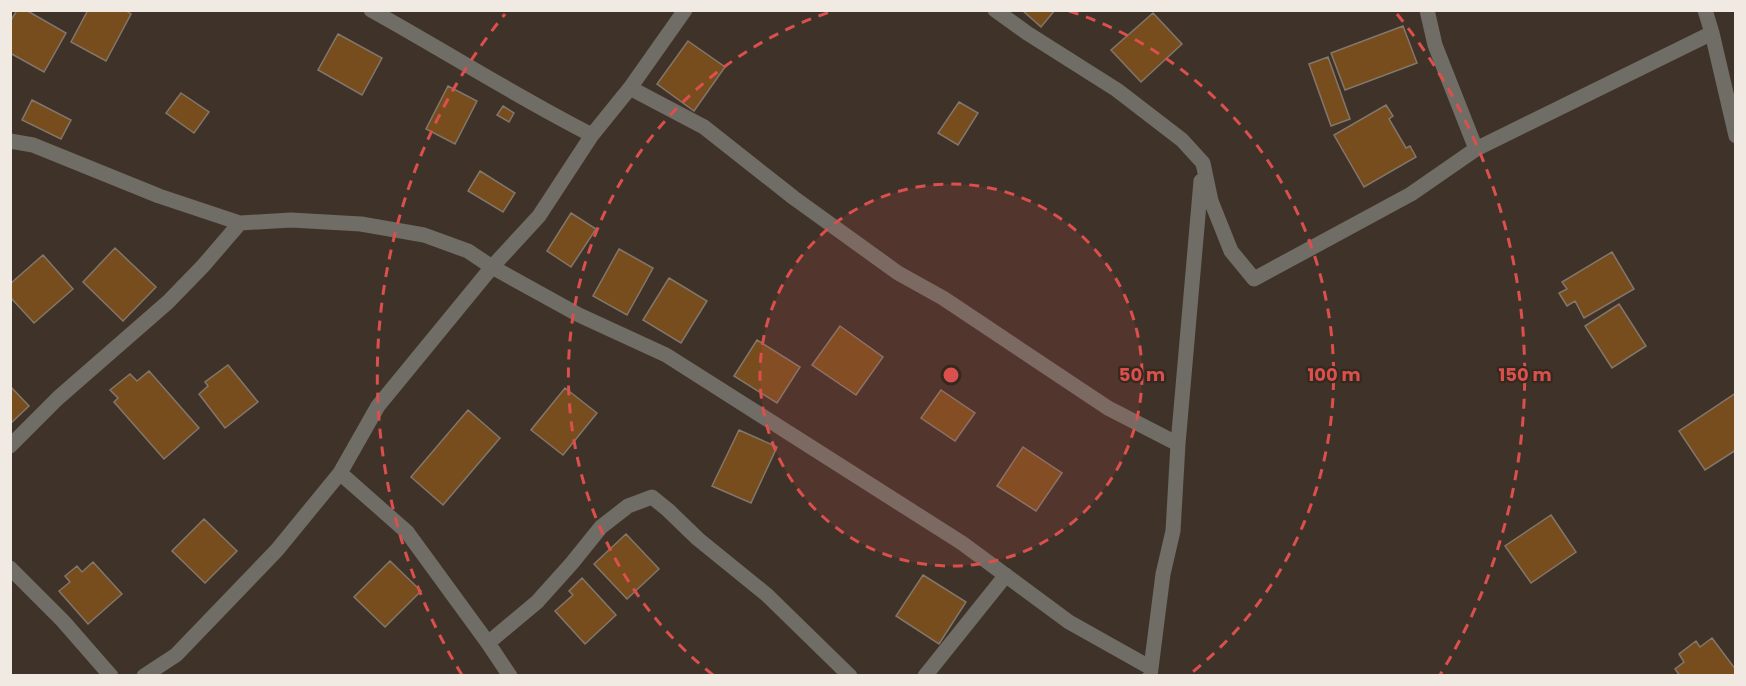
<svg xmlns="http://www.w3.org/2000/svg" width="1746" height="686" font-family="Poppins,sans-serif">
<style>
.building{fill:#784d1e;stroke:#83766b;stroke-width:1.5}
.lines{fill:none;stroke-linecap:round;stroke-linejoin:round}
.street{stroke:#6f6d66;stroke-width:15}
.ring{fill:none;stroke:#db4f4d;stroke-width:3;stroke-dasharray:10 8}
.centre{fill:#db4f4d;stroke:#34291f;stroke-width:3}
.ring-label{font-size:18px;text-anchor:middle;font-weight:bold;fill:#db4f4d;stroke:#34291f;stroke-width:4.5;stroke-linejoin:round;paint-order:stroke}
</style>
<rect width="100%" height="100%" fill="#3f3329"/>
<path class="building" d="M17,10h9l40,23 -22,39 -34,-19v-31z
M88,10h37l6,4 -25,47 -35,-19z
M1022,10h33l-14,17z
M1153,13l29,31 -41,38 -30,-32z
M1403,26l14,37 -72,27 -14,-37z
M338,34l44,24 -20,37 -44,-25z
M688,41l37,26 -31,44 -37,-27z
M1328,57l22,62 -19,7 -22,-62z
M448,86l29,15 -22,43 -29,-15z
M181,93l28,19 -15,21 -28,-20z
M32,100l39,20 -10,19 -39,-19z
M959,102l19,11 -20,32 -20,-12z
M1386,105l7,11 -4,3 17,29 4,-2 6,11 -52,30 -30,-52z
M503,106l11,7 -5,9 -12,-7z
M480,171l35,22 -12,19 -35,-21z
M571,213l25,16 -25,38 -24,-16z
M115,248l41,39 -33,34 -40,-39z
M619,249l34,19 -26,47 -34,-19z
M1612,252l22,37 -50,29 -9,-17 -8,5 -8,-13 8,-4 -5,-7z
M43,255l30,34 -39,34 -24,-26v-13z
M669,278l38,23 -26,42 -38,-23z
M1619,304l27,42 -34,22 -27,-42z
M840,326l43,31 -27,38 -44,-30z
M757,340l43,27 -23,36 -43,-27z
M228,365l30,37 -33,26 -26,-34 9,-8 -3,-4z
M149,371l50,57 -35,31 -50,-57 4,-4 -8,-8 20,-16 7,7z
M10,386l19,20 -19,18z
M565,388l32,25 -34,42 -32,-25z
M941,390l34,23 -20,28 -34,-23z
M1736,393v57l-31,20 -26,-39z
M468,410l32,28 -57,67 -32,-28z
M739,430l38,17 -26,56 -39,-17z
M1023,447l39,26 -26,38 -39,-25z
M1551,515l25,37 -45,31 -26,-37z
M204,519l33,32 -32,32 -33,-32z
M626,534l33,35 -32,30 -33,-35z
M390,561l31,30 -36,36 -31,-30z
M93,562l29,32 -34,30 -29,-33 11,-9 -5,-6 12,-10 5,6z
M923,575l43,27 -27,42 -43,-28z
M582,578l34,37 -31,29 -30,-33 18,-16 -4,-4z
M1712,638l24,32v6h-56l-5,-7 9,-7 -5,-8 17,-13 4,6z"/>
<g class="lines">
<path class="street" d="M371,10c74,41 146,87 221,125
M995,10l32,23 90,57 65,50 21,23 8,38 20,50 23,28 157,-85 65,-45 236,-116
M1427,10l8,35 41,104
M1705,10l7,23 24,103
M630,88l74,39 90,71 104,75 45,25 165,110 70,36
M10,141l23,4 126,51 81,27 51,-3 70,4 63,11 44,16 24,16 87,48 87,40 296,188 107,79 82,46
M10,446l48,-48 110,-96 35,-36 37,-43
M340,473l67,59 81,111 22,33
M10,568l53,53 48,55
M488,643l49,-41 35,-39 29,-36 27,-21 24,-9 16,13 30,29 69,56 83,81
M144,676l32,-21 101,-105 63,-77 38,-67 114,-139 47,-51 53,-81 38,-47 55,-78
M925,676l81,-101
M1150,676l13,-102 10,-43 5,-87 23,-263"/>
</g>
<circle cx="951" cy="375" r="191" fill="#db4f4d" fill-opacity=".12"/>
<g class="ring">
<circle cx="951" cy="375" r="191"/>
<path d="M713 675A383 383 0 0 1 833 11M1069 11A383 383 0 0 1 1189 675"/>
<path d="M462 675A574 574 0 0 1 505 14M1397 14A574 574 0 0 1 1440 675"/>
</g>
<circle cx="951" cy="375" r="9" class="centre"/>
<g class="ring-label">
<text x="1142" y="381">50 m</text>
<text x="1334" y="381">100 m</text>
<text x="1525" y="381">150 m</text>
</g>
<rect width="1746" height="686" fill="none" stroke="#f1eae3" stroke-width="24"/>
</svg>
